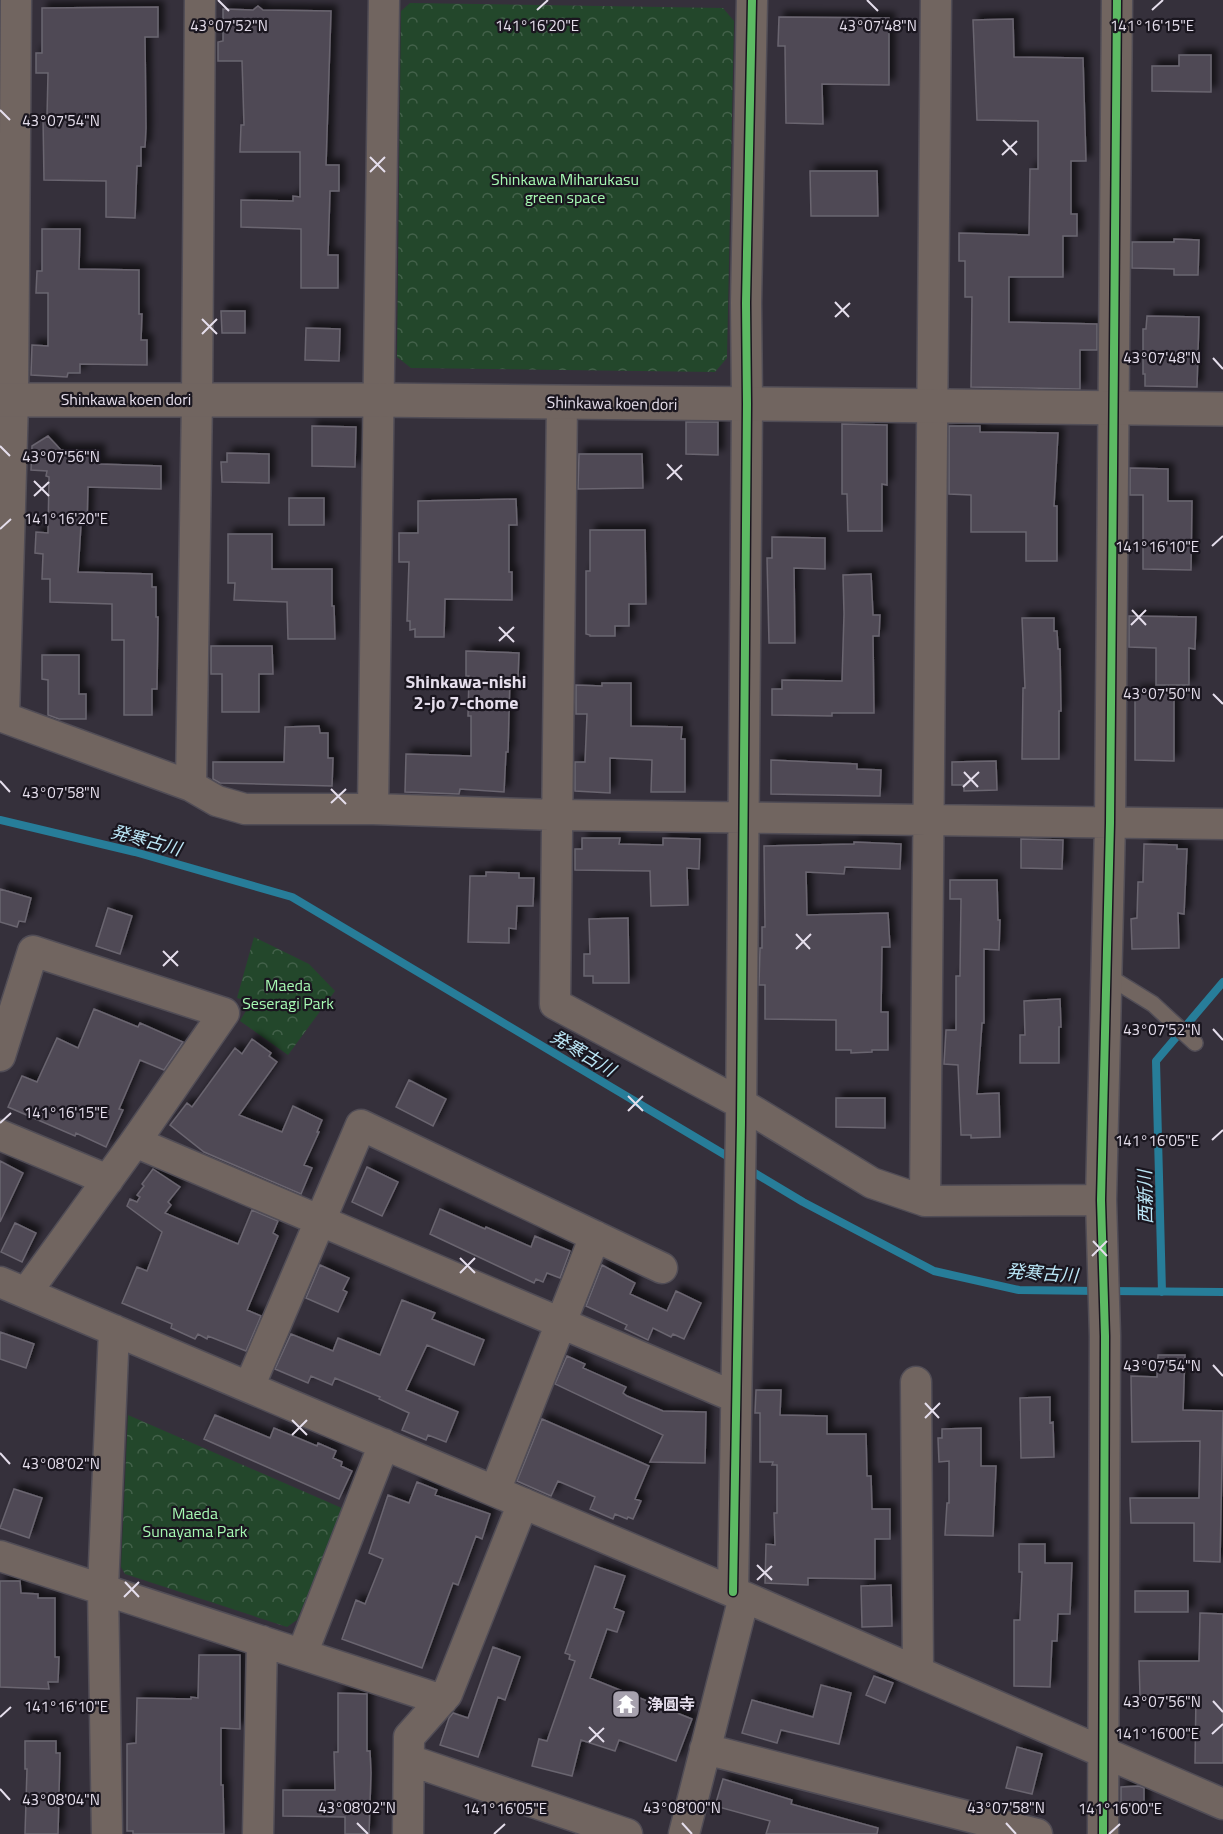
<svg xmlns="http://www.w3.org/2000/svg" width="1223" height="1834" font-family="'Titillium Web','Noto Sans JP',sans-serif">
<style>
.park{fill:url(#park-crowns)}
.lines{fill:none;stroke-linecap:round;stroke-linejoin:round}
.stream{stroke:#277d99;stroke-width:8}
.building{fill:#4f4a54;stroke:#6a6570;stroke-width:1.5;filter:url(#shadow)}
.service-casing{stroke:#514d56;stroke-width:18}
.minor-casing{stroke:#514d56;stroke-width:33}
.tertiary-casing{stroke:#514d56;stroke-width:36}
.service{stroke:#716560;stroke-width:15}
.minor{stroke:#716560;stroke-width:30}
.tertiary{stroke:#716560;stroke-width:33}
.cycleway-casing{stroke:#1a161f;stroke-width:11}
.cycleway{stroke:#5cba63;stroke-width:8}
.ticks{fill:none;stroke:#e5deec;stroke-width:2}
.labels{text-anchor:middle;dominant-baseline:central;stroke-width:4.5;stroke-linejoin:round;paint-order:stroke}
.park-label{font-size:16px;fill:#a6f9b2;stroke:#1a161f}
.street-label{font-size:16px;fill:#e5deec;stroke:#1a161f}
.poi-label{font-size:16px;font-weight:bold;fill:#e5deec;stroke:#1a161f;text-anchor:start}
.neighbourhood-label{font-size:18px;font-weight:bold;fill:#e5deec;stroke:#1a161f}
.water-label{font-size:18px;font-style:italic;fill:#bbe6f6;stroke:#1a161f}
.ticks-label{font-size:15px;text-anchor:middle;fill:#e5deec;stroke:#1a161f;stroke-width:4.5;stroke-linejoin:round;paint-order:stroke}
</style>
<defs>
<pattern id="park-crowns" width="20" height="18" patternUnits="userSpaceOnUse" patternTransform="scale(1.5)"><rect width="20" height="18" fill="#23472b"/><path d="M2 6a3 3 0 1 1 6 0M12 15a3 3 0 1 1 6 0" fill="none" stroke="#43614a"/></pattern>
<filter id="shadow"><feDropShadow dx="5.5" dy="-5.5" stdDeviation="3" flood-color="#0009"/></filter>
</defs>
<rect width="100%" height="100%" fill="#35303b"/>
<path class="park" d="M410,3l313,5 11,13 -7,337 -12,14 -304,-4 -14,-11 4,-346z
M254,937l55,27 26,27 -47,64 -48,-34 11,-19 -14,-4z
M128,1415l216,94 -47,111 -10,7 -162,-53 -4,-7z"/>
<g class="lines">
<path class="stream" d="M0,820l135,32 157,45 440,262
M748,1169l55,33 131,69 85,19 78,1
M1109,1291l114,1
M1162,1292l-6,-231 67,-79"/>
</g>
<path class="building" d="M258,6l5,4 68,1 -5,154h13v26h-9l-2,64h10v33h-37v-59l-60,-2v-27l52,1v-5l7,1v-45h-60l1,-27h3l-2,-64h-24v-19l5,-1v-32l30,1z
M158,7v30h-13l1,91 -1,19h-4v19h-4l-2,52 -29,-1v-36l-62,-1 -1,-63h4l1,-44h-12v-20h6v-45z
M779,17l110,1v67l-67,-1 1,40 -37,-1 -1,-77h-7z
M1013,19l1,38 69,1 3,103h-15v53h6v22h-14v41h-54v45l88,2v26h-17v39l-109,-2 1,-90h-7v-36h-6v-28l70,2 1,-66h8v-48l-61,-1 -4,-100z
M1179,55h32v37l-59,-1v-25h27z
M810,171h67l1,45h-67z
M42,229h38l-1,40 60,1v44h3l-1,26h6v25l-67,-1v9h-12l-1,4 -36,-2 1,-30 16,1v-53h-12l1,-22h5z
M1174,239l25,1 -1,35h-24v-6l-42,-1v-26h42z
M221,311h24v22h-23z
M1147,316l52,1 -2,70 -52,-1v-12h-2v-45h3z
M306,328l34,1 -1,32 -34,-1z
M686,422h32v33l-32,-1z
M842,424l45,1v60l-5,-1v47h-34l-1,-37h-5z
M312,426l44,1 -1,40 -43,-1z
M949,426h31v6l78,1 -4,73h3v55h-31v-29h-55v-37l-22,-1z
M48,436l13,14h38v14l62,2v23l-73,-2 -1,38h-6l-3,47 74,2v13h4v30h2l-1,72h-5v26h-28v-75h-12v-36l-62,-2v-23h-8l1,-25 -8,-1 1,-21 12,1 1,-56 -3,-1 1,-5 -16,-1 1,-24z
M227,453l42,1v29l-47,-1 -1,-20h6z
M579,454h63l1,34 -65,1z
M1130,468l38,1v32h24l-1,69 -48,-1v-74h-13z
M289,498h35v27h-35z
M516,499l1,26h-8v47h3v28l-67,-1 -1,38h-29v-8l-5,1v-9h-3l2,-59h-10v-29h19v-32z
M590,530h55l1,74h-17v22h-14v10h-25v-1l-4,-1v-63h4z
M228,534h44v35h60v37h2l1,33h-47l-1,-37 -53,-2 1,-17h-7z
M772,537l53,1v31l-31,-1 1,75h-26l-2,-85h5z
M871,574l2,41h7l-1,21h-6l1,77h-42v3l-60,-1v-26h10v-9l60,1 2,-67 -1,-39z
M1129,616l67,1 -1,32 -6,-1v37h-33v-37l-27,-1z
M1022,618h32v13h3l1,18h2l1,62h-2v48h-37l1,-71h2z
M211,646h61l1,28h-14v38h-37v-38h-11z
M466,651l53,2 -1,25h-8l-2,74h-2l-2,40 -44,-3 -1,5 -54,-2 1,-38 65,2v-40h-3l1,-40h-3z
M42,655h37v39h7v25h-27l-11,-4v-35l-6,-1z
M602,683h29v43l51,1 -1,12h4v53h-34l1,-32 -42,-2v35l-35,-2v-29h10l2,-48h-11v-29l26,1z
M1135,691h39v70l-39,-1z
M319,726l1,7h8v25h5l-1,28 -112,-3 -7,-4v-17h71l1,-35z
M771,760l86,4v5l24,1 -1,26 -109,-2z
M996,761l1,29 -33,1v-6h-12v-23z
M582,838h38l-1,6 44,1v-7l37,1 -1,30 -12,-1 1,37 -37,1 -1,-35 -75,-1v-21h7z
M1021,839l42,1 -1,29 -41,-1z
M854,842l47,2 -1,25 -55,-2 -1,7 -38,-2 1,43 81,-2 2,34h-8l-1,65h7v38h-16v2l-21,1v-3h-15v-30l-71,-1v-34h-6l1,-37h2v-21h3l-1,-81 90,-2z
M1144,844l33,1v4h10l-3,65 -6,-1 1,35 -47,1 -1,-30 6,-1 1,-36h5z
M486,872l33,1v5h15l-1,28h-16l-1,23 -7,-1v15l-41,-1 2,-66h16z
M950,880h47l1,40h2l-1,30 -15,-1v74h-2l-5,71 22,-1 1,44 -29,1v-3h-10l-3,-70 -14,-1 2,-34h10v-54h4l1,-77h-11z
M0,889l31,9 -6,24 -6,-1 -2,6 -17,-5z
M108,908l24,8 -12,38 -24,-8z
M628,918l1,65h-36v-7h-9v-22h6l-1,-35z
M1060,999l1,28h-2v36h-39v-28h5l-1,-34z
M94,1009l44,18 2,-4 43,19 -19,28 -24,-10 -21,49 4,1 -17,37 -30,-14 -1,3 -67,-29 14,-31 15,6 20,-44 21,10z
M252,1039l19,14 -2,3 8,6 -38,53 43,17 11,-26 29,14 -5,12h2l-15,33 8,3 -11,26 -97,-42 -34,-27 17,-22 5,4 43,-59 7,6z
M409,1080l37,19 -13,27 -37,-19z
M836,1098h49v30l-49,-1z
M0,1161l23,12 -23,49z
M367,1167l31,15 -16,34 -30,-14z
M153,1169l27,18 -12,15 3,3 -6,8 35,15 38,16 14,-34 26,11 -5,12 5,3 -31,74 14,6 -15,35 -38,-15 -1,3 -9,-5 -3,5 -24,-11 1,-4 -50,-21 15,-36 10,4 15,-39 -35,-26 3,-7 7,3 3,-5 -3,-2 7,-9 -2,-2z
M440,1209l45,20 1,-2 45,20 4,-11 35,15 -10,27 -13,-5 -4,9 -7,-3 -2,4 -104,-49z
M15,1223l21,10 -14,29 -21,-10z
M320,1265l29,13 -6,12 4,2 -9,20 -32,-14z
M602,1265l33,18 -5,11 37,17 9,-20 25,12 -17,36 -11,-5 -2,3 -18,-9 -5,12 -23,-11 2,-4 -41,-19z
M402,1300l33,13 -3,6 52,21 -10,25 -47,-20 -21,45 52,22 -12,30 -18,-7 -2,5 -24,-10 7,-17 -30,-14 1,-2 -45,-19 -3,7 -21,-9 -3,7 -33,-14 16,-35 42,17 5,-13 42,17z
M0,1332l34,12 -8,24 -26,-9z
M1158,1355h27l-2,55 40,1 -3,151 -26,-1v-38h-63l-1,-25h69l1,-57 -68,1 -1,-66 26,1z
M567,1356l18,8 -2,4 43,19 -3,6 4,3 36,15 43,1 -1,51 -55,-1 13,-27 -108,-51z
M756,1390h25l-1,25 47,1v18h39l1,42h4l1,33h18v30h-15v40l-67,-1v7l-43,-2 1,-39 9,1 -1,-32h3v-48h-5l1,-3h-13v-49h-5z
M1050,1397v26l3,-1 1,35 -33,1 -1,-60z
M215,1415l55,23 4,-10 43,18 1,-3 18,8 -3,7 9,4 -1,4 11,5 -13,28 -135,-60z
M542,1419l107,47 -14,33 6,2 -8,18 -5,-2 -1,2 -12,-5 -2,5 -23,-10 5,-12 -37,-16 -7,15 -34,-15z
M981,1428v38h15l-3,70 -48,-1 2,-32h2v-42l-10,1 -1,-24h4v-9z
M417,1482l20,8 -2,5 55,19 -8,25 -6,-3 -18,49 -5,-2 -31,85 -80,-29 14,-39 9,4 18,-45 -14,-6 19,-58 21,8z
M14,1489l28,9 -13,40 -29,-10z
M1019,1544h26v19h27l-2,51h-12l-1,27h-5l-2,46 -36,-1v-66h6l2,-48h-3z
M595,1566l30,10 -11,32 10,4 -7,20 -10,-3 -17,49 102,41 -16,42 -57,-21 -4,11 -34,-11 -9,36 -40,-10 7,-27 8,2 28,-80 -6,-2 1,-4 -5,-2z
M0,1581h20l1,12 17,1v4h17v59h4l-1,25h-10l1,7 -49,-2z
M891,1585l1,41 -30,1 -1,-41z
M1135,1591h53v21h-53z
M1200,1613l23,1v149h-28l1,-68 -56,1 -1,-35h60z
M493,1647l27,10 -15,43 -7,-3 -20,60 -38,-12 9,-27 4,-5 15,5z
M199,1655h41v74l-19,-1v57h2l1,49h-91v-3h-6v-87l9,-1 1,-45 54,1v-2l7,1z
M874,1676l19,7 -8,20 -19,-8z
M821,1685l30,8 -12,51 -58,-14 -4,13 -35,-10 10,-33 61,17z
M338,1693l29,1v57h3l1,22 -2,61h-24v-17l-62,-1v-26h52l-1,-38h4z
M25,1741h31v12h4l-2,81h-33l2,-65h-2z
M1017,1747l25,7 -10,40 -26,-6z
M723,1779l69,21 -1,4 87,24 -1,6h-111l4,-13 -55,-15z
M1139,1786l5,2v21h-23v-22z"/>
<g class="lines">
<g class="service-casing">
<path id="service" d="M1106,975l47,29 42,39"/>
</g>
<g class="minor-casing">
<path id="minor" d="M562,402l-7,602 185,99 132,80 53,18 176,-1
M0,716l191,70 26,15 28,8h128l184,6 666,9
M4,717l9,-317 3,-400
M191,786l6,-387 3,-399
M373,809l11,-809
M0,1056l33,-105 191,62 -89,129 -109,151
M0,1135l108,45
M135,1142l600,255
M925,1201l11,-1201
M0,1282l733,310 490,212
M916,1382l2,290
M249,1387l112,-262 301,143
M495,1491l100,-255
M0,1556l442,144
M733,1592l8,-469 6,-719 -1,-101 6,-303
M302,1654l82,-210
M705,1749l332,85
M409,1760l218,74
M107,1834l-4,-246 11,-258
M258,1834l4,-193
M408,1834l1,-97 38,-43 76,-191
M684,1834l60,-237
M1103,1834l2,-498 -4,-136 9,-377 7,-823"/>
</g>
<g class="tertiary-casing">
<path id="tertiary" d="M0,400h378l845,9"/>
</g>
<use href="#service" class="service"/>
<use href="#minor" class="minor"/>
<use href="#tertiary" class="tertiary"/>
<g class="cycleway-casing">
<path id="cycleway" d="M733,1592l8,-469 6,-719 -1,-101 6,-303
M1103,1834l2,-498 -4,-136 9,-377 7,-823"/>
</g>
<use href="#cycleway" class="cycleway"/>
</g>
<path class="ticks" d="M218,0l11,11M867,0l11,11M537,10l11,-10M1152,10l11,-10M0,110l10,10M1003,140l14,15M1002,155l15,-14M370,157l15,15M370,172l15,-15M835,302l14,15M835,317l15,-14M202,319l15,15M202,334l15,-15M1213,358l10,11M0,446l10,10M667,464l15,16M667,479l15,-14M34,481l15,15M34,496l15,-14M0,529l11,-10M1212,546l11,-10M1132,610l14,15M1131,625l15,-15M499,627l15,15M499,641l15,-14M1213,694l10,10M964,772l14,15M0,781l10,11M963,787l16,-15M331,789l15,15M331,803l15,-14M796,934l14,15M796,949l15,-15M163,951l15,15M163,966l15,-15M1213,1029l10,11M628,1096l15,15M628,1111l15,-15M0,1123l11,-10M1212,1140l11,-10M1093,1241l14,15M1092,1256l15,-15M460,1258l15,15M460,1273l15,-15M1213,1365l10,11M925,1403l14,15M925,1418l15,-15M292,1420l15,15M292,1435l15,-15M0,1453l10,11M757,1565l15,15M757,1580l15,-14M125,1582l14,15M124,1597l15,-15M1213,1701l10,11M0,1717l11,-10M589,1727l15,15M1212,1734l11,-10M589,1742l15,-14M0,1789l10,11M357,1823l11,11M682,1823l10,11M1006,1823l10,11M494,1834l11,-10M1109,1834l11,-10"/>
<defs>
<g id="temple-square" transform="scale(1.5)"><rect x="-9" y="-9" width="18" height="18" rx="4" fill="#a7a1ae" stroke="#1a161f"/><path d="M0-6L5-2H3V0L6.5 2.5H4V6H1.5V3h-3V6H-4V2.5H-6.5L-3 0V-2H-5Z" fill="#fff"/></g>
</defs>
<g fill-rule="evenodd">
<use href="#temple-square" x="626" y="1704"/>
</g>
<g class="labels">
<g class="park-label">
<text x="565" y="179">Shinkawa Miharukasu<tspan x="565" dy="18">green space</tspan></text>
<text x="288" y="985">Maeda<tspan x="288" dy="18">Seseragi Park</tspan></text>
<text x="195" y="1513">Maeda<tspan x="195" dy="18">Sunayama Park</tspan></text>
</g>
<g class="street-label">
<text x="126" y="399">Shinkawa koen dori</text>
<text transform="translate(612 403) rotate(1)">Shinkawa koen dori</text>
</g>
<g class="poi-label">
<text x="647" y="1704">浄圓寺</text>
</g>
<g class="neighbourhood-label">
<text x="466" y="681">Shinkawa-nishi<tspan x="466" dy="21">2-jo 7-chome</tspan></text>
</g>
<g class="water-label">
<text transform="translate(146 840) rotate(15)">発寒古川</text>
<text transform="translate(583 1053) rotate(31)">発寒古川</text>
<text transform="translate(1145 1197) rotate(-91)">西新川</text>
<text transform="translate(1042 1273) rotate(4)">発寒古川</text>
</g>
</g>
<g class="ticks-label">
<text x="537" y="31">141°16'20"E</text>
<text x="1152" y="31">141°16'15"E</text>
<text x="229" y="31">43°07'52"N</text>
<text x="878" y="31">43°07'48"N</text>
<text x="61" y="126">43°07'54"N</text>
<text x="1162" y="363">43°07'48"N</text>
<text x="61" y="462">43°07'56"N</text>
<text x="66" y="524">141°16'20"E</text>
<text x="1157" y="552">141°16'10"E</text>
<text x="1162" y="699">43°07'50"N</text>
<text x="61" y="798">43°07'58"N</text>
<text x="1162" y="1035">43°07'52"N</text>
<text x="66" y="1118">141°16'15"E</text>
<text x="1157" y="1146">141°16'05"E</text>
<text x="1162" y="1371">43°07'54"N</text>
<text x="61" y="1469">43°08'02"N</text>
<text x="1162" y="1707">43°07'56"N</text>
<text x="66" y="1712">141°16'10"E</text>
<text x="1157" y="1739">141°16'00"E</text>
<text x="61" y="1805">43°08'04"N</text>
<text x="357" y="1813">43°08'02"N</text>
<text x="682" y="1813">43°08'00"N</text>
<text x="1006" y="1813">43°07'58"N</text>
<text x="505" y="1814">141°16'05"E</text>
<text x="1120" y="1814">141°16'00"E</text>
</g>
</svg>
